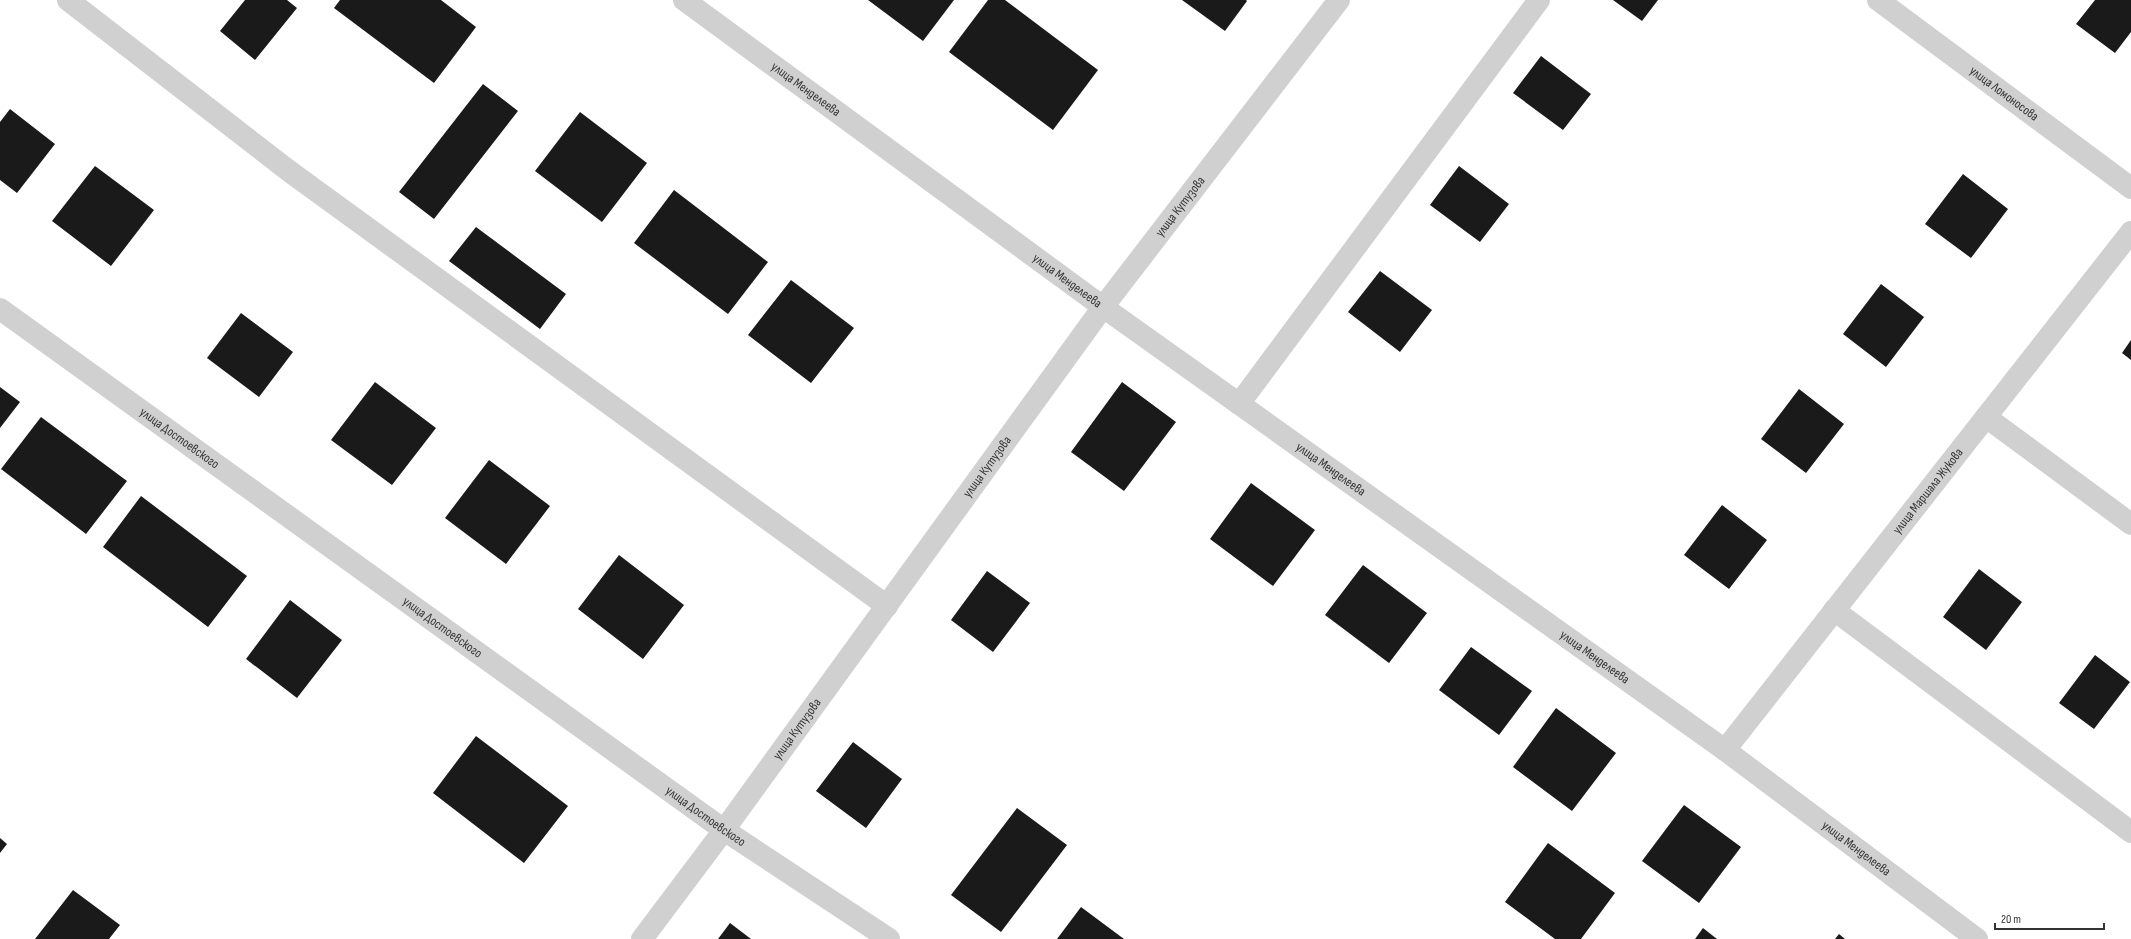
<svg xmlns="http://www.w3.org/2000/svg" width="2131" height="939" font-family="'Sofia Sans Condensed',sans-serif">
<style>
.building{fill:#1a1a1a}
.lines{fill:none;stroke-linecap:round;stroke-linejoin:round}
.minor{stroke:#d0d0d0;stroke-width:22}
.labels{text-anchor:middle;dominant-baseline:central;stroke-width:4;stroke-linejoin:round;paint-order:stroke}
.street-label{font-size:13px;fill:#333;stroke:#fff}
</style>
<rect width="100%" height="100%" fill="#fff"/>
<path class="building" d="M245,0h42l10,8 -42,52 -35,-29z
M340,0h101l35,27 -42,56 -100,-75z
M868,0h86l-31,41z
M988,0h17l93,70 -45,60 -104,-78z
M1182,0h64l1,1 -22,30z
M1613,0h45l-16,21z
M2095,0h36v32l-16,21 -39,-29z
M1541,56l50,38 -28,36 -50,-37z
M483,84l35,27 -84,108 -35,-27z
M10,109l45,35 -38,49 -17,-13v-58z
M580,112l67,51 -45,59 -67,-51z
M95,166l59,44 -43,56 -59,-45z
M1459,166l50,38 -29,38 -50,-37z
M1963,174l45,35 -37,49 -46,-34z
M674,190l94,72 -40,52 -94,-71z
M476,227l90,67 -26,35 -91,-68z
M1380,271l52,39 -32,42 -52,-40z
M791,280l63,48 -43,55 -63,-48z
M1881,284l43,33 -38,50 -43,-33z
M241,313l52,39 -34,45 -52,-39z
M2131,340v20l-9,-7z
M375,382l61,46 -44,57 -61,-45z
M1122,382l54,40 -52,69 -53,-39z
M0,387l20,15 -20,26z
M1799,389l45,35 -38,49 -45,-34z
M41,417l86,64 -41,53 -85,-65z
M489,460l61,46 -44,58 -61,-46z
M1251,483l64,47 -42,56 -63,-47z
M141,496l106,80 -39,51 -105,-80z
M1722,505l45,35 -38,49 -45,-34z
M619,555l65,50 -41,54 -65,-50z
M1363,565l64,48 -38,50 -64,-48z
M1979,569l43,33 -36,48 -43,-33z
M987,571l43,32 -37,49 -42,-32z
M290,600l52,40 -45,58 -51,-39z
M1471,647l61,44 -33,44 -60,-45z
M2095,655l35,27 -36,47 -35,-26z
M1556,708l60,45 -44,58 -59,-44z
M476,736l92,70 -44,57 -91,-70z
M853,742l49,37 -36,49 -50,-37z
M1684,805l57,42 -42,56 -57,-42z
M1017,808l50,37 -66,87 -50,-37z
M0,838l7,6 -7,9z
M1548,843l67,50 -34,46h-26l-50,-37z
M73,890l47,35 -11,14h-74z
M1081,907l43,32h-67z
M730,923l21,16h-33z
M1703,928l14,11h-22z
M1839,934l6,5h-10z"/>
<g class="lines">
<g class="minor">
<path d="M68,0l221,171 598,435"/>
<path id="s1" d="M684,0l419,307 622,443 252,189"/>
<path id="s2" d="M1878,0l253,188"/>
<path id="s3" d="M0,309l724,521 165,109"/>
<path d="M1239,404l300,-404"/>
<path d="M1986,417l145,107"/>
<path d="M1834,610l297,222"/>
<path id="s4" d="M1725,750l406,-518"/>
<path id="s5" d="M642,939l82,-109 379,-523 236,-307"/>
</g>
</g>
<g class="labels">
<g class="street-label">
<text stroke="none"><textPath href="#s1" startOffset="151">улица Менделеева</textPath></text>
<text stroke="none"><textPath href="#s2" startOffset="157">улица Ломоносова</textPath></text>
<text stroke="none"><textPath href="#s5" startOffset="909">улица Кутузова</textPath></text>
<text stroke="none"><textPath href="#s1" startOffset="475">улица Менделеева</textPath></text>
<text stroke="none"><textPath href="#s3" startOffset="221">улица Достоевского</textPath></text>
<text stroke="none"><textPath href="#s5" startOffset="585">улица Кутузова</textPath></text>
<text stroke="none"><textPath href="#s1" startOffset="799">улица Менделеева</textPath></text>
<text stroke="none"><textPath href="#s4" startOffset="329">улица Маршала Жукова</textPath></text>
<text stroke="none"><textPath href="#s3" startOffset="545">улица Достоевского</textPath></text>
<text stroke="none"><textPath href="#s1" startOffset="1123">улица Менделеева</textPath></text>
<text stroke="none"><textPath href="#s5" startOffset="261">улица Кутузова</textPath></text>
<text stroke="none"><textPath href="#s3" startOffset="869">улица Достоевского</textPath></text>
<text stroke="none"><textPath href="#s1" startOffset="1447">улица Менделеева</textPath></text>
</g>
</g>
<path d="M1995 923v6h109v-6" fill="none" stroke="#333333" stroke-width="2"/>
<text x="2001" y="923" font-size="12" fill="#333333" stroke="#ffffff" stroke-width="3" paint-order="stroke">20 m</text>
</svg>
